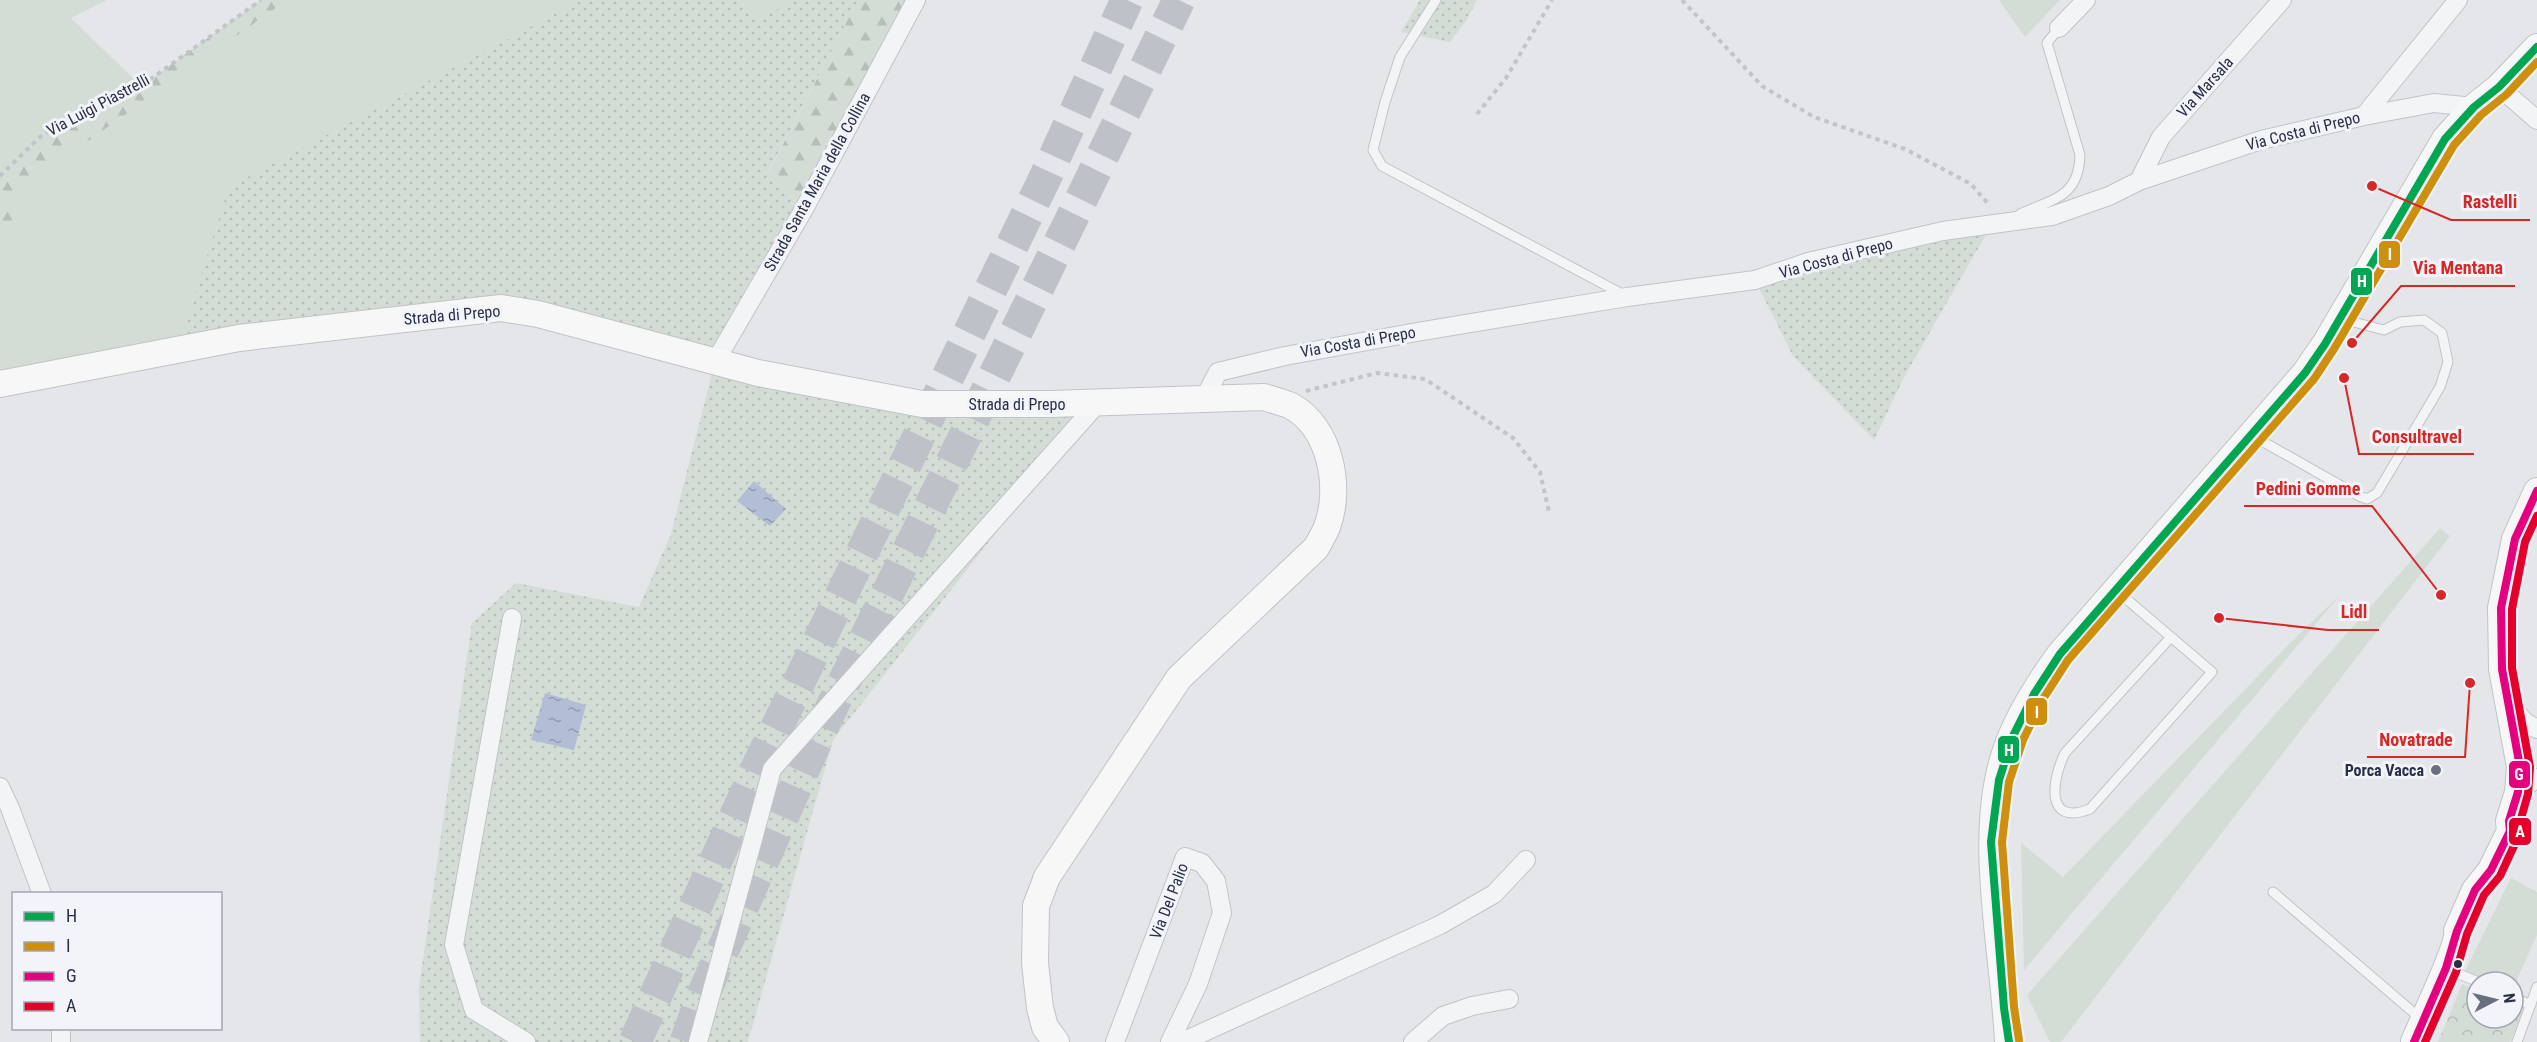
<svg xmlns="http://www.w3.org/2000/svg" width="2537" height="1042" font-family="'Roboto Condensed',sans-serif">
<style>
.grass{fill:#d3ddd5}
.forest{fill:url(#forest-firs)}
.park{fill:url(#park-crowns)}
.garden{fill:url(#garden-dots)}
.water{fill:url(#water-ripples)}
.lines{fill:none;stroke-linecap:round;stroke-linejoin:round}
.highway-tunnel{stroke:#bfc1c9;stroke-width:33;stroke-dasharray:33 16;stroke-linecap:butt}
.lane-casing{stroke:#c1c3c8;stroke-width:11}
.street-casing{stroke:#c1c3c8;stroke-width:20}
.secondary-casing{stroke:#c1c3c8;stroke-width:28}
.path{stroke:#c3c4c9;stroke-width:4;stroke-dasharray:4.5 4.5;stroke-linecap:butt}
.lane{stroke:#f3f4f6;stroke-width:9}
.street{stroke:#f3f4f6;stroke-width:18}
.secondary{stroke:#f7f7f8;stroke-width:26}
.bus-1-casing{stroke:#f2f4f9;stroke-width:12}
.bus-2-casing{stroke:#f2f4f9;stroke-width:12}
.bus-3-casing{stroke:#f2f4f9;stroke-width:12}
.bus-4-casing{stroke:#f2f4f9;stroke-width:12}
.bus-1{stroke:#00a651;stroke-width:8}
.bus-2{stroke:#ce8e0e;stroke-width:8}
.bus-3{stroke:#e5007d;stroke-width:8}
.bus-4{stroke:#e4002b;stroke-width:8}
.poi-dot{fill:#6a6f7f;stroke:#f2f4f9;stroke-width:2}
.bus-dot{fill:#292f45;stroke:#f2f4f9;stroke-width:2}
.labels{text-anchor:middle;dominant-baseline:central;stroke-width:6;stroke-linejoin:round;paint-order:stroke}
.street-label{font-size:16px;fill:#292f45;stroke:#f2f4f9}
.poi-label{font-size:16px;font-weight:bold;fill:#292f45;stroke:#f2f4f9;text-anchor:end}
.leader{fill:none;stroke:#d62828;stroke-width:2}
.callout-dot{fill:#d62828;stroke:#f2f4f9;stroke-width:2}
.callout-label{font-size:18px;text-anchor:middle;font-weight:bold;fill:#d62828;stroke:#f2f4f9;stroke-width:6;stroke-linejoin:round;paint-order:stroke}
.line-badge{stroke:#f2f4f9;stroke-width:2}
.badge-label{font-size:16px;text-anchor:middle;font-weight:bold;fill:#fff}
</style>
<defs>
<pattern id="forest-firs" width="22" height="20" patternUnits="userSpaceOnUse" patternTransform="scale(1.5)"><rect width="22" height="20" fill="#d3ddd5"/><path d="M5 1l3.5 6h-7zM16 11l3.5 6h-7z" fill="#b5beb8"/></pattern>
<pattern id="park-crowns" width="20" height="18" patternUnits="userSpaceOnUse" patternTransform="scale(1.5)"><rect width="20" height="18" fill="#d3ddd5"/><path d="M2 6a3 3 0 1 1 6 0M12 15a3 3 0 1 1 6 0" fill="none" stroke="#b5beb8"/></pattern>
<pattern id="garden-dots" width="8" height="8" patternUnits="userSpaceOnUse" patternTransform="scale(1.5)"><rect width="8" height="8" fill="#d3ddd5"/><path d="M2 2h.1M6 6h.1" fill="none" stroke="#b5beb8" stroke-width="1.8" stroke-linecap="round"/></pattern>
<pattern id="water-ripples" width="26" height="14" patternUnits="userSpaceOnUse" patternTransform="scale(1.5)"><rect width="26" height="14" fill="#b1bed6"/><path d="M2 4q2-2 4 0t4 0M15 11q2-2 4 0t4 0" fill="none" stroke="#909baf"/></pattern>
</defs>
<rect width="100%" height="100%" fill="#e4e6ea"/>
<path class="grass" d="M0,0h107l-36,18 70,68 -99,49 -42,41z
M287,0h294l-351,187 -53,163 -177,34v-138l30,-64z
M738,0h55l-32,20z
M1999,0h61l-35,37z
M2440,528l10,8 -389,506h-11l-23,-47z
M2341,594l-317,376 -3,-127 42,34 227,-234z
M2511,878l26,14v43l-24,53v-6h-28l-21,-9z"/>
<path class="forest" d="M261,0h26l-257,182 -30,64v-70l42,-41 99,-49z
M858,0h58l-112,209 -36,-36z"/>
<path class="park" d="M2462,984l15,7v27h36v-11l10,5 -13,30h-72z"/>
<path class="garden" d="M581,0h157l23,19 32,-19h65l-90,172 36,37 -89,153 207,42 176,-1 -265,337 -85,302h-328l-1,-55 53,-364 44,-40 123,24 32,-73 44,-172 -177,-48 -361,36 52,-163z
M1420,0h57l-11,21 -16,21 -49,-10z
M1992,224l-89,155 -29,61 -81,-84 -38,-76z"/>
<path class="water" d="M754,481l32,28 -16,17 -33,-25z
M545,693l41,12 -12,45 -43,-10z"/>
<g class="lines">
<path class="highway-tunnel" d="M635,1042l124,-278 285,-584 83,-180
M686,1042l16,-45 123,-276 354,-721"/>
<g class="lane-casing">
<path id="lane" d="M1436,0l-36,57 -15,45 -12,48 9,16 242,129
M2020,214c33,-15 59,-17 60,-59l-33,-112 12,-15
M2253,436l106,60 8,3 10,-6 63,-106 8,-25 -6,-29 -18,-13 -24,2 -16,8 -42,-11
M2117,591l95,81 -122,137c-46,18 -38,-30 -25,-56l106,-116
M2273,892l148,127
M2448,969l30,13
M2513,997l18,8
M2517,1042l20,-55"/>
</g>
<g class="street-casing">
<path id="street" d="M2059,28l27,-28
M2499,87l38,33
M2364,116l94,-116
M2139,181l22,-44 121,-137
M715,362l89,-153 112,-209
M1204,399l14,-27 67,-16 132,-24 210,-35 128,-17 53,-18 135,-31 109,-15 57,-20 30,-15 122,-41 103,-24 70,-13 40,4
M512,618l-58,327 20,65 52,32
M2509,705l16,17 12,7
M0,787l10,21 32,86
M2518,792l19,-14
M61,1028v14
M698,1042l74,-273 326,-366
M1115,1042l70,-185 17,6 14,18 6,32 -24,71 -28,58
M1182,1042l258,-117 54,-31 32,-34
M1413,1042l30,-26 29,-10 37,-7"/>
</g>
<g class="secondary-casing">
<path id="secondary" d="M0,384l239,-46 262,-30 37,6 220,59 164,31h128l214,-7c8,3 19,5 27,9 39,21 51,81 36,121 -3,7 -7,14 -11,21l-137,130 -132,199 -11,29 -1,57 5,45 5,19 11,15
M2008,1042c-4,-91 -32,-206 -2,-292 12,-35 32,-66 54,-96l245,-281 20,-29 120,-205 29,-32 25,-20 38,-40
M2414,1042c8,-21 45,-95 43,-111l18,-41 16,-20 19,-39 -1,-10 9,-29 2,-25 -18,-98 -1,-61 14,-69 22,-48"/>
</g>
<path class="path" d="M1682,0l80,86 52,31 91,32 66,35 19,22
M1477,114l29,-36 46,-78
M0,176l42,-41 99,-49 120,-86
M1306,391l71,-18 48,6 88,59 27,34 9,40"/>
<use href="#lane" class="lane"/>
<use href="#street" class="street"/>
<use href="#secondary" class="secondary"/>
<g class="bus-1-casing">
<path id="bus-1" d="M2009,1042l-5,-34 -13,-166 8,-62 14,-44 21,-42 26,-40 245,-281 20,-29 120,-205 29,-32 25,-20 38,-40"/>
</g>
<g class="bus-2-casing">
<path id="bus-2" d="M2019,1040l-5,-33 -12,-165 7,-60 14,-42 20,-41 25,-39 246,-281 20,-30 120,-204 27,-30 26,-21 30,-32"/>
</g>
<g class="bus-3-casing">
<path id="bus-3" d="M2414,1042l32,-74 11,-37 18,-41 16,-20 19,-39 -1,-10 9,-29 2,-25 -18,-98 -1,-61 14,-69 22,-48"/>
</g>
<g class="bus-4-casing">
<path id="bus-4" d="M2425,1042l31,-70 11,-38 17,-39 16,-19 20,-43v-11l8,-28 2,-27 -18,-99v-59l13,-67 12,-26"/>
</g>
<use href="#bus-1" class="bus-1"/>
<use href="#bus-2" class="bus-2"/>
<use href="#bus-3" class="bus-3"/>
<use href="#bus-4" class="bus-4"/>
</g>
<circle class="poi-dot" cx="2436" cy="770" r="6"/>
<circle class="bus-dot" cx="2458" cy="964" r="5"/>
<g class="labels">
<g class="street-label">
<text transform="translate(2205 87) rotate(-48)">Via Marsala</text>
<text transform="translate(98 105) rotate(-28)">Via Luigi Piastrelli</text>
<text transform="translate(2303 131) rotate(-14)">Via Costa di Prepo</text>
<text transform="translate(817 182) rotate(-61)">Strada Santa Maria della Collina</text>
<text transform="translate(1836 258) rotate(-15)">Via Costa di Prepo</text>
<text transform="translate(452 315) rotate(-5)">Strada di Prepo</text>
<text transform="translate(1358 342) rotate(-10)">Via Costa di Prepo</text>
<text x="1017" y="404">Strada di Prepo</text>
<text transform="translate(1169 901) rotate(-69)">Via Del Palio</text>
</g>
<g class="poi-label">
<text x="2424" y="770">Porca Vacca</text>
</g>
</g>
<path class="leader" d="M2372 186L2451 220H2530M2352 343L2401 286H2515M2344 378L2359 454H2474M2441 595L2372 506H2244M2219 618L2328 630H2379M2470 683L2465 757H2367"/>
<g class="callout-dot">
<circle cx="2372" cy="186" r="6"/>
<circle cx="2352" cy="343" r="6"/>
<circle cx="2344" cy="378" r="6"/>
<circle cx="2441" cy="595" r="6"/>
<circle cx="2219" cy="618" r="6"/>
<circle cx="2470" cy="683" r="6"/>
</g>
<g class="callout-label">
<text x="2490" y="208">Rastelli</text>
<text x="2458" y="274">Via Mentana</text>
<text x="2417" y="443">Consultravel</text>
<text x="2308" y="495">Pedini Gomme</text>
<text x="2354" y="618">Lidl</text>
<text x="2416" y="746">Novatrade</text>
</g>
<g class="line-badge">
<rect x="2378" y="240" width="23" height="29" rx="6" fill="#ce8e0e"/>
<rect x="2350" y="267" width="23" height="29" rx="6" fill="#00a651"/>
<rect x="2025" y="697" width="23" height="29" rx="6" fill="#ce8e0e"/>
<rect x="1997" y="735" width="23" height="29" rx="6" fill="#00a651"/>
<rect x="2508" y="760" width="23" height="29" rx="6" fill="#e5007d"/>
<rect x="2508" y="817" width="24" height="29" rx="6" fill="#e4002b"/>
</g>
<g class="badge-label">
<text x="2390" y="260">I</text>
<text x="2362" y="287">H</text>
<text x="2037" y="718">I</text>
<text x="2009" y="756">H</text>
<text x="2519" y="780">G</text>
<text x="2520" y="837">A</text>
</g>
<rect x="12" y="892" width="210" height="138" fill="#f2f4f9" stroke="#a2a5b1" stroke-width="1.5"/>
<rect x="24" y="912" width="30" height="9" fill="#00a651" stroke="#a2a5b1" stroke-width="1.5"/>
<text x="66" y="922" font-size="18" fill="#292f45">H</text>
<rect x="24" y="942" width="30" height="9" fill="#ce8e0e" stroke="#a2a5b1" stroke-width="1.5"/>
<text x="66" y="952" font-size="18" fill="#292f45">I</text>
<rect x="24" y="972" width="30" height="9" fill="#e5007d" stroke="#a2a5b1" stroke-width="1.5"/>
<text x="66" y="982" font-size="18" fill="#292f45">G</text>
<rect x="24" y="1002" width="30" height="9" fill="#e4002b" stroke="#a2a5b1" stroke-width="1.5"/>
<text x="66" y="1012" font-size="18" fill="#292f45">A</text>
<g transform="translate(2495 1000) rotate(83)"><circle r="28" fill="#f2f4f9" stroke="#a2a5b1" stroke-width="1.5"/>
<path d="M0-4.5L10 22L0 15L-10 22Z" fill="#6a6f7f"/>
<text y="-9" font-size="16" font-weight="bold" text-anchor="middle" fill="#292f45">N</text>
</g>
</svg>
